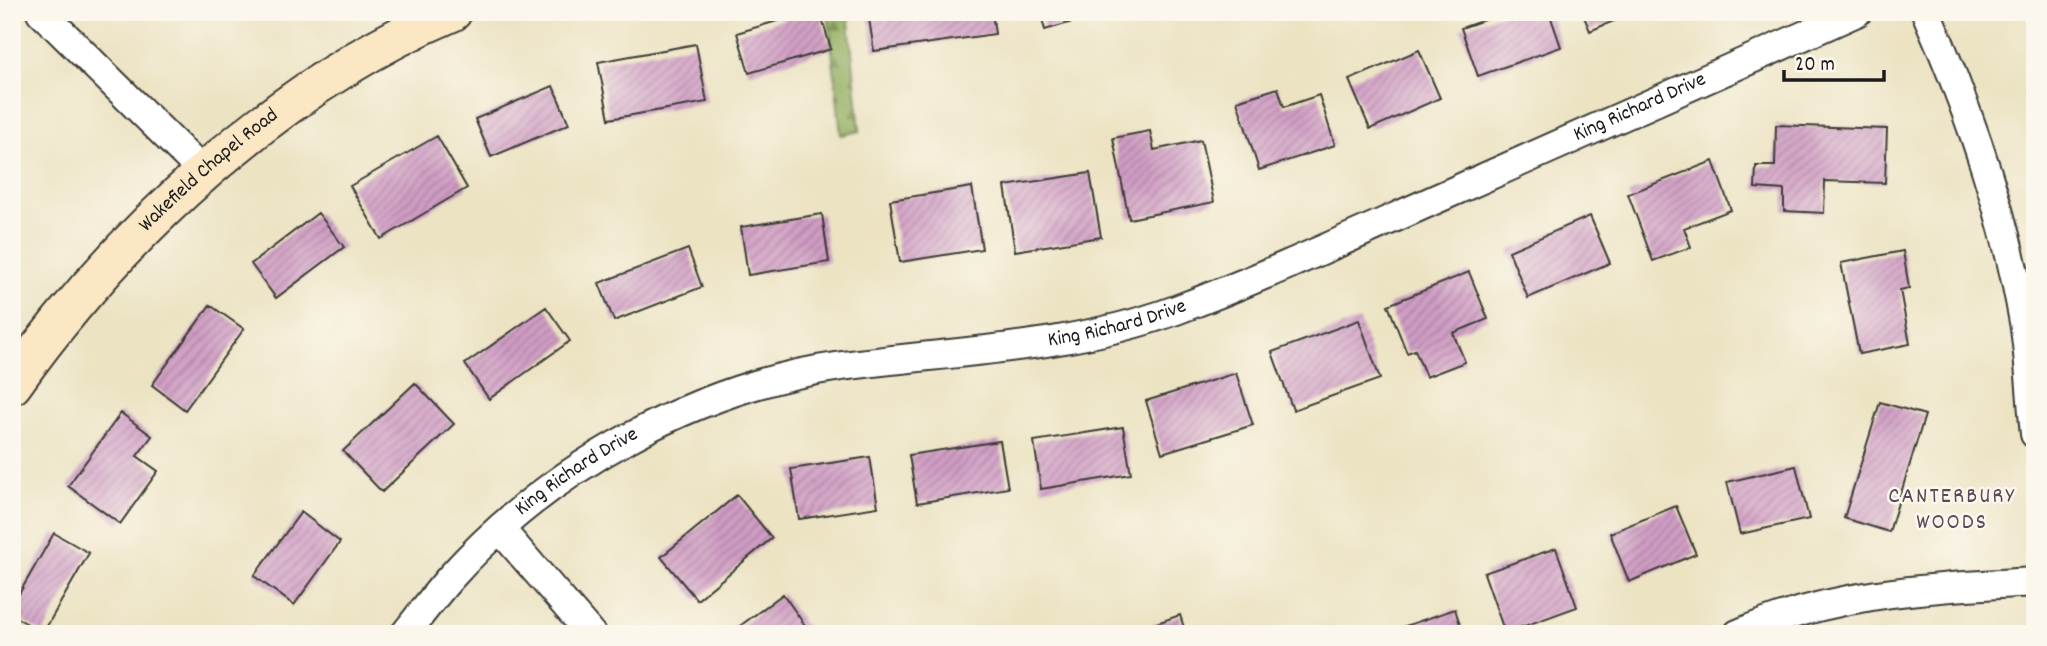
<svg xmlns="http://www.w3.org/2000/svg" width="2047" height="646" font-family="Dekko,sans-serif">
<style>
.forest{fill:url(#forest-firs);stroke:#596741;stroke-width:2}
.building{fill:url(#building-hatch)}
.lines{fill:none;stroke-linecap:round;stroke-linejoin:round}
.minor-casing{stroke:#3b3a35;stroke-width:32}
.secondary-casing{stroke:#3b3a35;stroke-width:42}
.minor{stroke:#fff;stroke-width:28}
.secondary{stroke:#fbe7c3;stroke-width:38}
.labels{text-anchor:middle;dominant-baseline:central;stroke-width:5;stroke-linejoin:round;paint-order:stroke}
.street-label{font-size:21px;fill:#1c1c1c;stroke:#fbf7ec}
.neighbourhood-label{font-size:23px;letter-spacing:2px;fill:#5b4957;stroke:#fbf7ec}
</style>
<defs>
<pattern id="forest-firs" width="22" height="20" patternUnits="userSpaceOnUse" patternTransform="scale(1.75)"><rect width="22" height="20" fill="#96b266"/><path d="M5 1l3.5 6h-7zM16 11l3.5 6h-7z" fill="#7a9053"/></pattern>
<pattern id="building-hatch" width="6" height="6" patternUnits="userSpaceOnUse" patternTransform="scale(1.75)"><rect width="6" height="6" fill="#d09dc4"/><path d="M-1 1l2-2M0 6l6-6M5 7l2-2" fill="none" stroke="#a87f9e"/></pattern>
</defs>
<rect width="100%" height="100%" fill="#fbf7ec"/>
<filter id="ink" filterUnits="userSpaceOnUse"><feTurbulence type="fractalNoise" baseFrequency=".0143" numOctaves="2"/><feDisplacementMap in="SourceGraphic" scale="14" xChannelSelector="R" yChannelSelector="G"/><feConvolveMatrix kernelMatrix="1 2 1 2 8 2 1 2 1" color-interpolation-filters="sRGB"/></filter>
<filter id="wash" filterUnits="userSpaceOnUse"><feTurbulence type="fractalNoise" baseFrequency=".00686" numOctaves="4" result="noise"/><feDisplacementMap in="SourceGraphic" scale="28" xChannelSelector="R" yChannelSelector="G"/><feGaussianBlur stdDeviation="1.57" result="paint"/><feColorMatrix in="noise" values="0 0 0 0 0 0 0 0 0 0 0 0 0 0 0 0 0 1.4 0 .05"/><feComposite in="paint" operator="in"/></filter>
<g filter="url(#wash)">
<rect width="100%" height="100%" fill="#ece3c3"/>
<path class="forest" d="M828,12h20l12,119 -19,4z"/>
<g id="blocks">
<path class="building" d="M807,12h13l11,37 -82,24 -12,-40z
M868,12h124l3,22 -121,17z
M1040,12h63v1l-58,17z
M1507,12h42l12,35 -83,29 -17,-48z
M1582,12h53l-45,19z
M696,44l11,58 -98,17 -11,-57z
M1419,50l21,48 -70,31 -21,-49z
M553,86l16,38 -78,33 -16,-38z
M1278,88l6,19 35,-12 16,50 -76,25 -22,-69z
M1776,125l111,4 -2,54 -60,-2 -1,32 -40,-2v-21l-29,-2 1,-22h19z
M1150,131l4,19 47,-10 13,62 -85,17 -16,-81z
M437,136l30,52 -86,51 -31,-53z
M1713,161l18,49 -47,18 7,19 -38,14 -25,-67z
M12,168l7,29 -7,2z
M1090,173l11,64 -86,14 -10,-65z
M972,187l10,62 -82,13 -10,-62z
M318,213l26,34 -68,51 -25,-34z
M822,214l7,48 -81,13 -7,-48z
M1590,216l20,47 -82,35 -19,-47z
M688,249l14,38 -88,34 -15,-38z
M1903,251l6,37 -9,2 10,54 -51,10 -18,-91z
M1469,272l19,47 -35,14 12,29 -39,15 -11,-27 -8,3 -19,-48z
M210,305l34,24 -59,81 -33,-25z
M546,307l24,34 -81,58 -24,-35z
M1359,320l21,59 -87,31 -21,-58z
M1236,373l17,52 -91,28 -16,-52z
M415,383l39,41 -72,68 -39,-41z
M1880,402l45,13 -36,117 -45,-14z
M121,413l31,23 -15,20 21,15 -38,53 -52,-38z
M1123,427l8,47 -90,15 -7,-48z
M1000,441l8,47 -91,15 -8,-48z
M870,457l8,50 -79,12 -8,-50z
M1796,466l13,53 -69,15 -13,-52z
M737,495l35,43 -75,62 -36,-43z
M1676,506l20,48 -67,28 -19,-49z
M301,512l39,30 -46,63 -40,-29z
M54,533l35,20 -46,80 -31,-18v-9z
M1556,548l21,59 -72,26 -21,-60z
M783,594l28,40h-82z
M1455,609l8,25h-78v-1z
M1180,615l6,19h-58v-1z"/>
</g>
</g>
<g filter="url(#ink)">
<use href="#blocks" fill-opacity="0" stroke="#3b3a35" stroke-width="2"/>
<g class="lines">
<g class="minor-casing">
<g id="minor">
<path d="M41,12l163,161"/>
<path d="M1926,12c44,100 79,203 98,310 6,37 7,75 11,112"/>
<path d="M500,529l91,105"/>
<path id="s1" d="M405,634c15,-19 30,-39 46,-57 98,-109 245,-191 391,-211 110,-15 228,-17 334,-56 91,-34 179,-75 267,-114 138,-62 276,-123 414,-184"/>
<path d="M1738,634c97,-43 193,-46 297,-52"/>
</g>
</g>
<g class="secondary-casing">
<g id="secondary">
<path id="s2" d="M12,385c108,-152 267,-300 440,-373"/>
</g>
</g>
<use href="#minor" class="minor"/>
<use href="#secondary" class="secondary"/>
</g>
</g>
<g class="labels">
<g class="street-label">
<text stroke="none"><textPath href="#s1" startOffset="1372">King Richard Drive</textPath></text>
<text stroke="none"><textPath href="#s2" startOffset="292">Wakefield Chapel Road</textPath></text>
<text stroke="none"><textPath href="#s1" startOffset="805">King Richard Drive</textPath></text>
<text stroke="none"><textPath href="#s1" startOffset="238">King Richard Drive</textPath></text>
</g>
<g class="neighbourhood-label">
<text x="1952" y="497">CANTERBURY<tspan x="1952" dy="26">WOODS</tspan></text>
</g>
</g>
<rect width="2047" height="646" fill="none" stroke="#fbf7ec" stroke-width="42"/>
<path d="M1784 70v10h100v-10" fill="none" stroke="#1c1c1c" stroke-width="3.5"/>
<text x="1795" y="70" font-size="21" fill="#1c1c1c" stroke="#fbf7ec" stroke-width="5" paint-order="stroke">20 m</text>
</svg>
